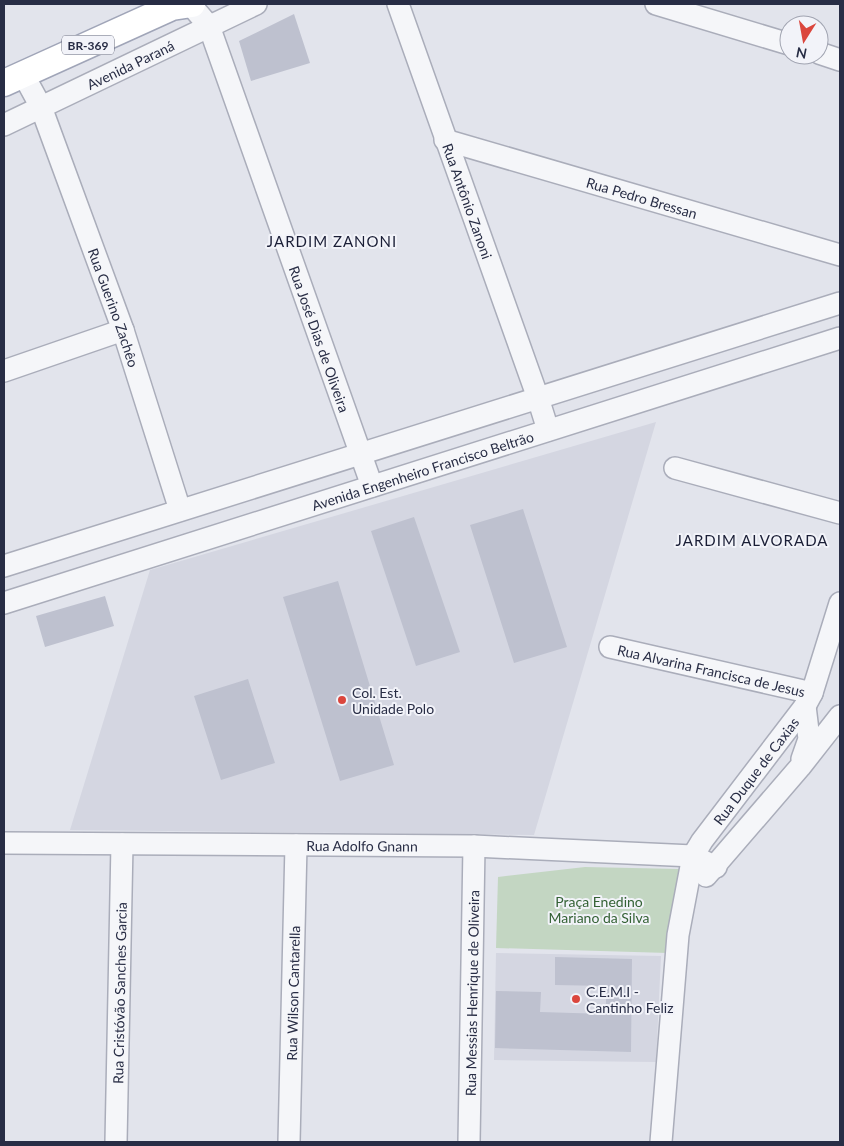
<svg xmlns="http://www.w3.org/2000/svg" width="844" height="1146" font-family="Lato,sans-serif">
<style>
.built{fill:#d4d6e1}
.green{fill:#c3d6c2}
.building{fill:#bec1cf}
.lines{fill:none;stroke-linecap:round;stroke-linejoin:round}
.minor-casing{stroke:#aaadba;stroke-width:24}
.major-casing{stroke:#a0a5b8;stroke-width:29}
.minor{stroke:#f5f6f9;stroke-width:21}
.major{stroke:#fff;stroke-width:26}
.poi-dot{fill:#db463d;stroke:#f2f3f9;stroke-width:2}
.labels{text-anchor:middle;dominant-baseline:central;stroke-width:4;stroke-linejoin:round;paint-order:stroke}
.shield{fill:#f2f3f9;stroke:#65687b;stroke-width:1}
.shield-label{font-size:12px;font-weight:bold;fill:#282d45}
.street-label{font-size:14px;fill:#282d45;stroke:#f2f3f9}
.poi-label{font-size:14px;fill:#282d45;stroke:#f2f3f9;text-anchor:start}
.park-label{font-size:14px;fill:#346235;stroke:#f2f3f9}
.neighbourhood-label{font-size:15px;letter-spacing:1px;fill:#1a1e36;stroke:#f2f3f9}
</style>
<rect width="100%" height="100%" fill="#e2e4ec"/>
<path class="built" d="M656,422l-122,413 -464,-5 80,-260z
M496,953l165,3 -5,106 -162,-2z"/>
<path class="green" d="M585,867l94,2 5,5 -16,79 -172,-5 2,-71z"/>
<path class="building" d="M294,14l16,49 -59,18 -12,-40z
M523,509l44,138 -53,16 -44,-138z
M414,517l46,135 -44,14 -45,-135z
M338,581l56,184 -54,16 -57,-184z
M105,596l9,30 -69,21 -9,-31z
M248,679l27,84 -54,17 -27,-84z
M555,957l77,2 -1,93 -136,-4 1,-57 45,1 -1,20 66,2v-28l-51,-1z"/>
<g class="lines">
<g class="minor-casing">
<g id="minor">
<path id="s1" d="M190,4l19,22 163,460"/>
<path id="s2" d="M398,4l140,394 10,32"/>
<path d="M656,4l133,40"/>
<path d="M819,53l21,7"/>
<path id="s3" d="M23,74l18,33 82,223 57,180"/>
<path id="s4" d="M4,125l252,-121"/>
<path id="s5" d="M445,140l395,115"/>
<path d="M4,371l119,-41"/>
<path d="M675,468l165,45"/>
<path d="M4,566l836,-263"/>
<path id="s6" d="M4,603l836,-265"/>
<path id="s7" d="M610,647l202,46"/>
<path d="M802,759l7,-20 -4,-33"/>
<path id="s8" d="M4,843l470,3 219,10 23,11"/>
<path d="M706,876l94,-109 40,-51"/>
<path id="s9" d="M116,1142l6,-298"/>
<path id="s10" d="M289,1142l7,-297"/>
<path id="s11" d="M469,1142l5,-296"/>
<path id="s12" d="M661,1142l17,-207 15,-79 9,-15 103,-135 7,-13 28,-90"/>
</g>
</g>
<g class="major-casing">
<path id="major" d="M4,83l168,-76 20,-3"/>
</g>
<use href="#minor" class="minor"/>
<use href="#major" class="major"/>
</g>
<g class="poi-dot">
<circle cx="342" cy="700" r="5"/>
<circle cx="576" cy="999" r="5"/>
</g>
<g class="labels">
<rect class="shield" x="62" y="35.5" width="52" height="19" rx="4"/>
<g class="shield-label">
<text x="88" y="45">BR-369</text>
</g>
<g class="street-label">
<text stroke="none"><textPath href="#s4" startOffset="140">Avenida Paraná</textPath></text>
<text stroke="none"><textPath href="#s5" startOffset="205">Rua Pedro Bressan</textPath></text>
<text stroke="none"><textPath href="#s2" startOffset="209">Rua Antônio Zanoni</textPath></text>
<text stroke="none"><textPath href="#s3" startOffset="251">Rua Guerino Zachêo</textPath></text>
<text stroke="none"><textPath href="#s1" startOffset="361">Rua José Dias de Oliveira</textPath></text>
<text stroke="none"><textPath href="#s6" startOffset="439">Avenida Engenheiro Francisco Beltrão</textPath></text>
<text stroke="none"><textPath href="#s7" startOffset="104">Rua Alvarina Francisca de Jesus</textPath></text>
<text stroke="none"><textPath href="#s12" startOffset="394">Rua Duque de Caxias</textPath></text>
<text stroke="none"><textPath href="#s8" startOffset="358">Rua Adolfo Gnann</textPath></text>
<text stroke="none"><textPath href="#s9" startOffset="149">Rua Cristóvão Sanches Garcia</textPath></text>
<text stroke="none"><textPath href="#s10" startOffset="149">Rua Wilson Cantarella</textPath></text>
<text stroke="none"><textPath href="#s11" startOffset="149">Rua Messias Henrique de Oliveira</textPath></text>
</g>
<g class="poi-label">
<text x="352" y="692">Col. Est.<tspan x="352" dy="16">Unidade Polo</tspan></text>
<text x="586" y="991">C.E.M.I -<tspan x="586" dy="16">Cantinho Feliz</tspan></text>
</g>
<g class="park-label">
<text x="599" y="901">Praça Enedino<tspan x="599" dy="16">Mariano da Silva</tspan></text>
</g>
<g class="neighbourhood-label">
<text x="332" y="241">JARDIM ZANONI</text>
<text x="752" y="540">JARDIM ALVORADA</text>
</g>
</g>
<rect width="844" height="1146" fill="none" stroke="#282d45" stroke-width="10"/>
<g transform="translate(804 40) rotate(191)"><circle r="24" fill="#f2f3f9" stroke="#a1a4b1"/>
<path d="M0-4L9 19L0 12L-9 19Z" fill="#db463d"/>
<text y="-8" font-size="14" font-weight="bold" text-anchor="middle" fill="#282d45">N</text>
</g>
</svg>
